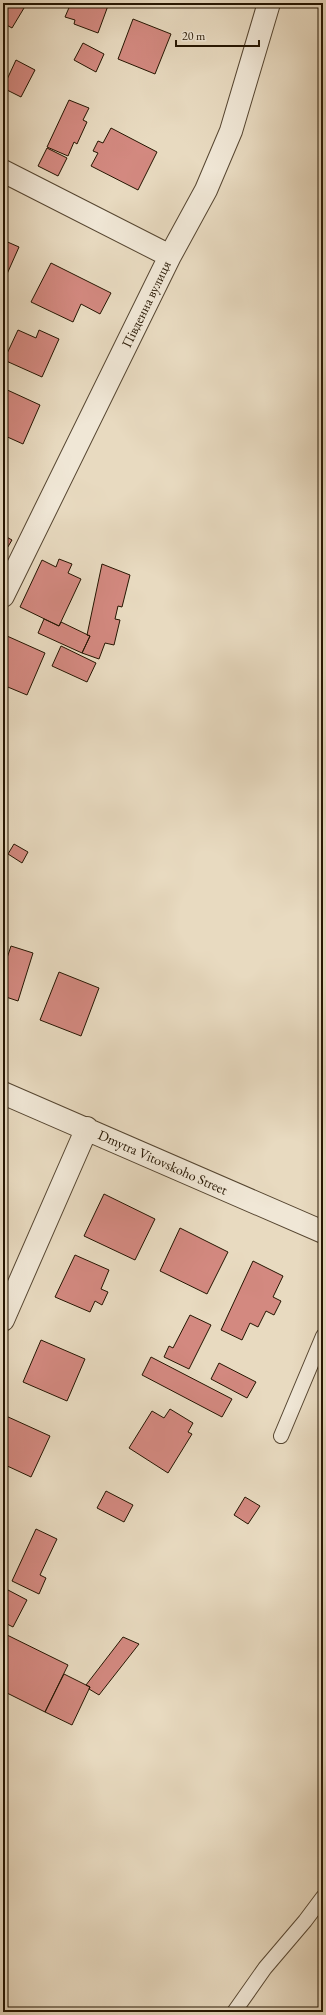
<svg xmlns="http://www.w3.org/2000/svg" width="326" height="2015" font-family="'EB Garamond',serif">
<style>
.building{fill:#d38980;stroke:#251501}
.lines{fill:none;stroke-linecap:round;stroke-linejoin:round}
.service-casing{stroke:#564631;stroke-width:16}
.minor-casing{stroke:#564631;stroke-width:24}
.service{stroke:#f0e7d6;stroke-width:14}
.minor{stroke:#f0e7d6;stroke-width:22}
.labels{text-anchor:middle;dominant-baseline:central;stroke-width:3;stroke-linejoin:round;paint-order:stroke}
.street-label{font-size:14px;fill:#251501;stroke:#f0e7d6}
</style>
<rect width="100%" height="100%" fill="#e8dac0"/>
<filter id="stains"><feTurbulence type="fractalNoise" baseFrequency=".005" numOctaves="4"/><feColorMatrix values="0 0 0 0 .2 0 0 0 0 .09 0 0 0 0 .02 0 0 0 .5 -.17"/></filter>
<radialGradient id="worn" r=".72"><stop offset=".6" stop-color="#630" stop-opacity="0"/><stop offset="1" stop-color="#630" stop-opacity=".3"/></radialGradient>
<path class="building" d="M3,3h24l-15,25 -9,-5z
M71,3h38l-11,30 -24,-9 1,-4 -10,-3z
M133,19l38,15 -16,40 -37,-15z
M83,43l21,11 -8,18 -22,-12z
M16,60l19,10 -14,27 -18,-9z
M69,100l20,8 -6,12 4,2 -10,22 -3,-2 -6,14 -21,-9z
M111,128l46,24 -19,38 -47,-24 7,-13 -5,-2 5,-10 5,2z
M47,148l20,10 -9,18 -20,-10z
M3,240l16,7 -16,36z
M51,263l60,30 -11,21 -19,-10 -8,18 -42,-20z
M18,330l18,8 3,-8 20,9 -17,38 -38,-17z
M3,388l37,17 -17,39 -20,-9z
M3,535l9,5 -9,15z
M59,559l13,5 -4,9 13,6 -22,47 -39,-19 22,-47 14,7z
M102,564l28,11 -8,32 -4,-1 -3,13 5,1 -6,25 -9,-2 -6,16 -17,-6 8,-17 -3,-1z
M44,619l15,7 2,-4 29,14 -8,17 -44,-20z
M7,636l38,17 -18,42 -24,-10v-39z
M61,646l35,17 -9,19 -35,-16z
M14,844l14,8 -6,11 -14,-9z
M11,946l22,7 -15,48 -15,-5v-26z
M59,972l40,16 -18,48 -41,-16z
M104,1194l51,25 -20,41 -51,-24z
M180,1228l48,24 -21,42 -47,-23z
M75,1255l34,15 -8,19 7,3 -6,13 -7,-4 -5,11 -35,-15z
M253,1261l30,15 -10,21 8,4 -7,14 -8,-4 -8,16 -8,-4 -8,17 -21,-10z
M190,1315l21,10 -22,44 -25,-12 5,-11 4,2z
M41,1340l44,19 -18,42 -44,-19z
M151,1357l81,42 -10,18 -80,-42z
M219,1363l37,19 -9,16 -36,-19z
M170,1409l23,14 -5,9 4,2 -24,39 -39,-25 23,-37 12,7z
M6,1416l44,20 -19,41 -28,-13v-41z
M106,1491l27,14 -9,17 -27,-14z
M245,1497l15,9 -12,18 -14,-9z
M36,1529l21,10 -17,36 6,3 -7,16 -27,-13z
M8,1590l19,10 -14,27 -10,-5v-22z
M3,1633l65,32 -23,47 -42,-21z
M123,1637l16,7 -40,51 -10,-6 1,-2 -4,-2z
M64,1674l26,13 -18,38 -27,-13z"/>
<g class="lines">
<g class="service-casing">
<path id="service" d="M281,1436l42,-100
M234,2012l31,-44 40,-47 18,-24"/>
</g>
<g class="minor-casing">
<path id="minor" d="M3,171l167,85
M3,596l167,-340 36,-66 25,-59 38,-128
M3,1093l320,139
M3,1320l84,-192"/>
</g>
<use href="#service" class="service"/>
<use href="#minor" class="minor"/>
</g>
<g class="labels">
<g class="street-label">
<text transform="translate(146 304) rotate(-64)">Південна вулиця</text>
<text transform="translate(163 1162) rotate(24)">Dmytra Vitovskoho Street</text>
</g>
</g>
<rect width="326" height="2015" fill="none" stroke="#e8dac0" stroke-width="16"/>
<rect x="4" y="4" width="318" height="2007" fill="none" stroke="#251501" stroke-width="2"/>
<rect x="8" y="8" width="310" height="1999" fill="none" stroke="#251501"/>
<path d="M176 40v6h83v-6" fill="none" stroke="#251501" stroke-width="2"/>
<text x="182" y="40" font-size="12" fill="#251501" stroke="#f0e7d6" stroke-width="3" paint-order="stroke">20 m</text>
<rect width="100%" height="100%" filter="url(#stains)"/>
<rect width="100%" height="100%" fill="url(#worn)"/>
</svg>
